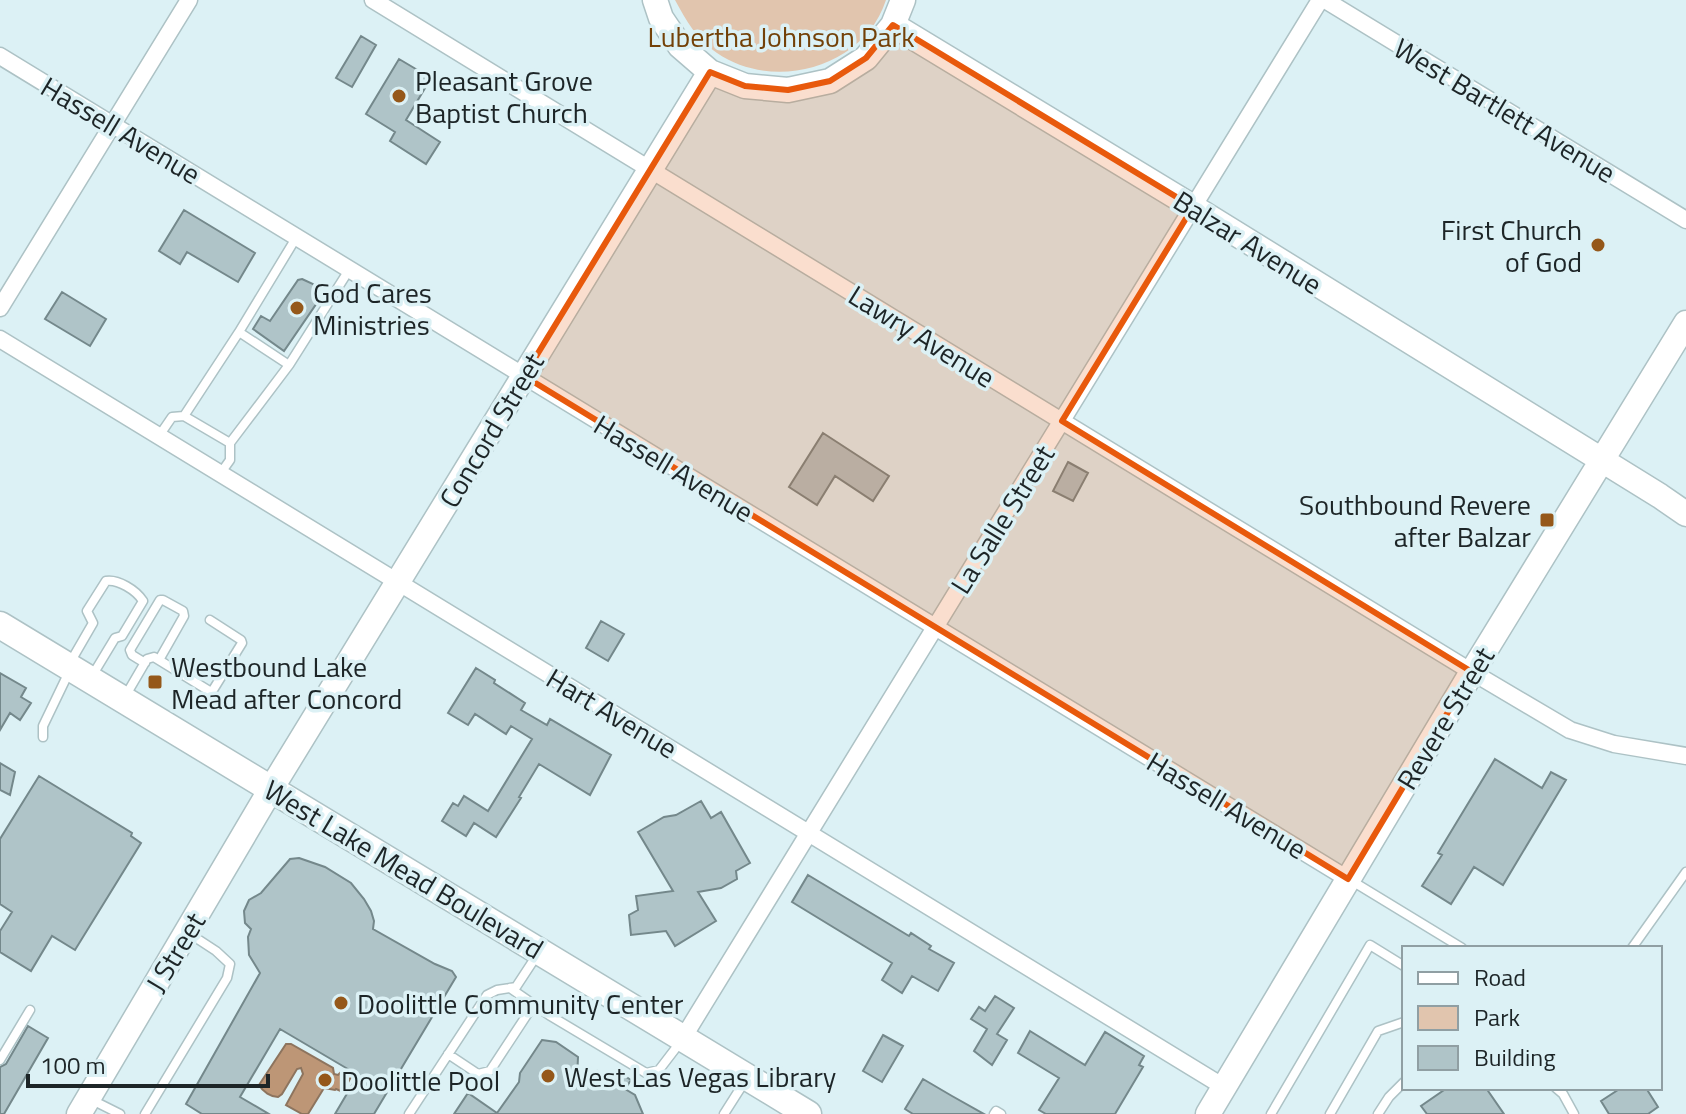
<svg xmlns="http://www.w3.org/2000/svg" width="1686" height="1114" font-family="'Titillium Web',sans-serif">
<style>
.green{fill:#e1c5ae}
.water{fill:#bd9676;stroke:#8d745e;stroke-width:2}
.building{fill:#afc4c8;stroke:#74888b;stroke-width:2}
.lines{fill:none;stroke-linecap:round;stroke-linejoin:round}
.lane-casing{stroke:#adc2c5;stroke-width:11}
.street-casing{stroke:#adc2c5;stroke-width:19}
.secondary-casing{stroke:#adc2c5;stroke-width:27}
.primary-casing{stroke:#adc2c5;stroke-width:29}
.lane{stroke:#fff;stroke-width:8}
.street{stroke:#fff;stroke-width:16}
.secondary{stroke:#fff;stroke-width:24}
.primary{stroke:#fff;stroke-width:26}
.marked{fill:#e8590c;fill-opacity:0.2;stroke:#e8590c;stroke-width:6;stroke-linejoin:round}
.poi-dot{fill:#95581a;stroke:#dcf1f5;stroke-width:3}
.labels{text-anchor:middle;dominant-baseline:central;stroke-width:7;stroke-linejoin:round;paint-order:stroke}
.park-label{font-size:28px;fill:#734108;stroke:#dcf1f5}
.poi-label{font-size:28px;fill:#1d2527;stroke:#dcf1f5;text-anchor:start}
.street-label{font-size:28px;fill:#1d2527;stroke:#dcf1f5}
</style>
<rect width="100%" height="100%" fill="#dcf1f5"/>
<path class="green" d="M675,0h211c-22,68 -112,92 -169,53 -20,-13 -31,-33 -42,-53z"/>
<path class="water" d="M286,1044h5l42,24 1,6 4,1 5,-5 9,5 -9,17 -7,-3 -1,1 -11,-2 -16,26h-6l-16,-9 17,-31 -2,-6 -4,1 -15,25 -4,3c-7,0 -15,-5 -19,-12z"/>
<path class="building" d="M361,36l15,9 -24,42 -16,-9z
M399,59l32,19 -25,42 34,22 -14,22 -36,-23 5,-9 -29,-18z
M184,210l71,43 -17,29 -51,-30 -7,12 -21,-13z
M302,279l11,5 10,10 -39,57 -31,-22 8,-13 9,5 28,-41z
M62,292l44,27 -16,27 -45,-27z
M823,433l66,43 -16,25 -38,-25 -18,29 -28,-18z
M1068,462l20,11 -15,28 -20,-10z
M601,621l23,13 -16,27 -22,-13z
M476,668l19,12 -1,3 31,20 -4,7 26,15 3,-6 61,36 -21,40 -51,-31 -20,33 2,1 -25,39 -22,-14 -8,13 -24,-15 11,-18 5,3 6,-10 24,15 44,-72 -21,-13 -5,8 -31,-20 -7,11 -20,-12z
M0,673l26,15 -5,9 10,6 -11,17 -10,-7 -10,17z
M1495,759l47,29 9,-16 15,8 -63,105 -29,-18 -23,37 -29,-18 20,-31 -4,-2z
M0,763l15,9 -5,23 -10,-5z
M39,776l93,57 -1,3 10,7 -66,107 -23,-14 -21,35 -31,-19v-21l12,-19 -12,-8v-65z
M701,801l10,17 10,-6 29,51 -14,8 1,8 -16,9 -23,4 18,29 -41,25 -9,-15 -35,4 -2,-20 9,-5 -2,-14 37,-5 -35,-59 26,-15 12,-2z
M299,858l26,9 26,16 13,16 7,12 3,10 -1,8 62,35 17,7 4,6 -82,137h-39l23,-39 -78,-46 -40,68 29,17h-67l-16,-10 74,-131 -11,-18 -1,-18 3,-8 -6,-6 -1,-12 5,-11 12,-7 29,-34z
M808,875l101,61 2,-3 20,13 -2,3 25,14 -16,28 -26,-15 -10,17 -20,-13 10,-17 -100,-61z
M995,996l19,12 -17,26 10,6 -15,25 -18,-14 13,-22 -16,-10 8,-12 6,4z
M28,1026l20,12 -44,76h-4v-47l6,-3z
M1030,1031l55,34 20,-33 39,24 -5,9 4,2 -28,47h-69l-7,-4 20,-32 -41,-25z
M883,1035l20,11 -21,36 -19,-11z
M542,1040l14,2 22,15 -1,23 20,-9 15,11 6,-10 13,8 -6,9 10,6 8,19h-189l14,-21 29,20 22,-31 1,-9z
M923,1079l29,17 32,18h-71l-8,-5z
M1447,1088h39l18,26h-77l-6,-8z
M1621,1088h25l12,19 -10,7h-39l-8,-13z"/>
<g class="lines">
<g class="lane-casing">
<path id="lane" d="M296,238l-57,94 50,33 60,-95
M239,332l-55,84 46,27 59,-78
M159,436l13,-19 12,-1
M220,474l10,-14v-17
M71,661l22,-38 -6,-12 19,-30c12,-2 30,9 37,20l-21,35 -7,2 -23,38
M145,663l-13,-8 -2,-5 30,-50h3l20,11 1,5 -25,44
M126,695l21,-36 7,-2 57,35 2,-2 29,-47 -1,-3 -31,-20
M43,737v-11l26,-54
M1352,881l110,67
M1632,948l54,-76
M510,988l39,27 97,58 13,-3 23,-30
M448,1054l30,20 12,-3 44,-67
M0,1060l30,-50
M1556,1088l7,6 11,20
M92,1100l28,14
M145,1114l82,-136 3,-14 -14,-13 -26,-17
M409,1114l78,-119 10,-5 19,-3 21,-32
M724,1114l21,-33
M994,1114l2,-3 5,3
M1271,1114l99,-169 34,21
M1330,1114l48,-83 26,-9
M1378,1114l11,-17 15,-15"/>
</g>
<g class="street-casing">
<path id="street" d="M373,0l1099,672 98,58 44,14 72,12
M1325,0l361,220
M0,56l1348,823
M0,308l189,-308
M0,339l1224,748
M683,1038l637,-1038"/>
</g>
<g class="secondary-casing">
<path id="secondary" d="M655,0l6,18 19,28 30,26 35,14 43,4 42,-9 36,-23 27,-33 10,-25
M893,25l300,182 467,289 26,18
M79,1114l192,-325 439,-717
M1208,1114l264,-442 214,-349"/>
</g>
<g class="primary-casing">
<path id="primary" d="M0,625l808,489"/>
</g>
<use href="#lane" class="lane"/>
<use href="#street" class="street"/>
<use href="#secondary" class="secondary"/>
<use href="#primary" class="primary"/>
</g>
<path class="marked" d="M893,25l300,182 -131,214 410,251 -124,207 -824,-503 186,-304 35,14 43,4 42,-9 36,-23z"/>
<g class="poi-dot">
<circle cx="399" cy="96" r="8"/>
<circle cx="1598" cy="245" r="8"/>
<circle cx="297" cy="308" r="8"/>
<rect x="1539" y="512" width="16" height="16" rx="4"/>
<rect x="147" y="674" width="16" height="16" rx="4"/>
<circle cx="341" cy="1003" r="8"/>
<circle cx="548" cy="1076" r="8"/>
<circle cx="325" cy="1080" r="8"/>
</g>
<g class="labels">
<g class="park-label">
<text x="781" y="36">Lubertha Johnson Park</text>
</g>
<g class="poi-label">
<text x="415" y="80">Pleasant Grove<tspan x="415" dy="32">Baptist Church</tspan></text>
<text x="1582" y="229" text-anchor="end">First Church<tspan x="1582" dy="32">of God</tspan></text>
<text x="313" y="292">God Cares<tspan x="313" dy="32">Ministries</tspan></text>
<text x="1531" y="504" text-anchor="end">Southbound Revere<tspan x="1531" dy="32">after Balzar</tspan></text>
<text x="171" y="666">Westbound Lake<tspan x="171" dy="32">Mead after Concord</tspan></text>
<text x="357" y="1003">Doolittle Community Center</text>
<text x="564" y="1076">West Las Vegas Library</text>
<text x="341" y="1080">Doolittle Pool</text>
</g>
<g class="street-label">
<text transform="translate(1505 110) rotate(31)">West Bartlett Avenue</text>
<text transform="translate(121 130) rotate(31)">Hassell Avenue</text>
<text transform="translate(1248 242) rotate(32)">Balzar Avenue</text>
<text transform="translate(922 336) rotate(32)">Lawry Avenue</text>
<text transform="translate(491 430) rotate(-59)">Concord Street</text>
<text transform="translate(674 468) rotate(31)">Hassell Avenue</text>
<text transform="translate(1002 519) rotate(-58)">La Salle Street</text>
<text transform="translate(612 713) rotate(31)">Hart Avenue</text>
<text transform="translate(1445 718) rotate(-59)">Revere Street</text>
<text transform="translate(1227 805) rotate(31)">Hassell Avenue</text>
<text transform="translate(404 869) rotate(31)">West Lake Mead Boulevard</text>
<text transform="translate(175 952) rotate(-59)">J Street</text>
</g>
</g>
<rect x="1402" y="946" width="260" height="144" fill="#dcf1f5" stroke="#909fa3" stroke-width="2"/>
<rect x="1418" y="972" width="40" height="12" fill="#ffffff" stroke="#909fa3" stroke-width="2"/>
<text x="1474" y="986" font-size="24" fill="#1d2527">Road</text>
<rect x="1418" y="1006" width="40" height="24" fill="#e1c5ae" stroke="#909fa3" stroke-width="2"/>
<text x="1474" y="1026" font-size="24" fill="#1d2527">Park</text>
<rect x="1418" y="1046" width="40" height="24" fill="#afc4c8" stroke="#909fa3" stroke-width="2"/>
<text x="1474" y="1066" font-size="24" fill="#1d2527">Building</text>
<path d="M28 1074v12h240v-12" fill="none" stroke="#1d2527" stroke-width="4"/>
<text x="40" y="1074" font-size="24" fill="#1d2527" stroke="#dcf1f5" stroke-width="6" paint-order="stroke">100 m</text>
</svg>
